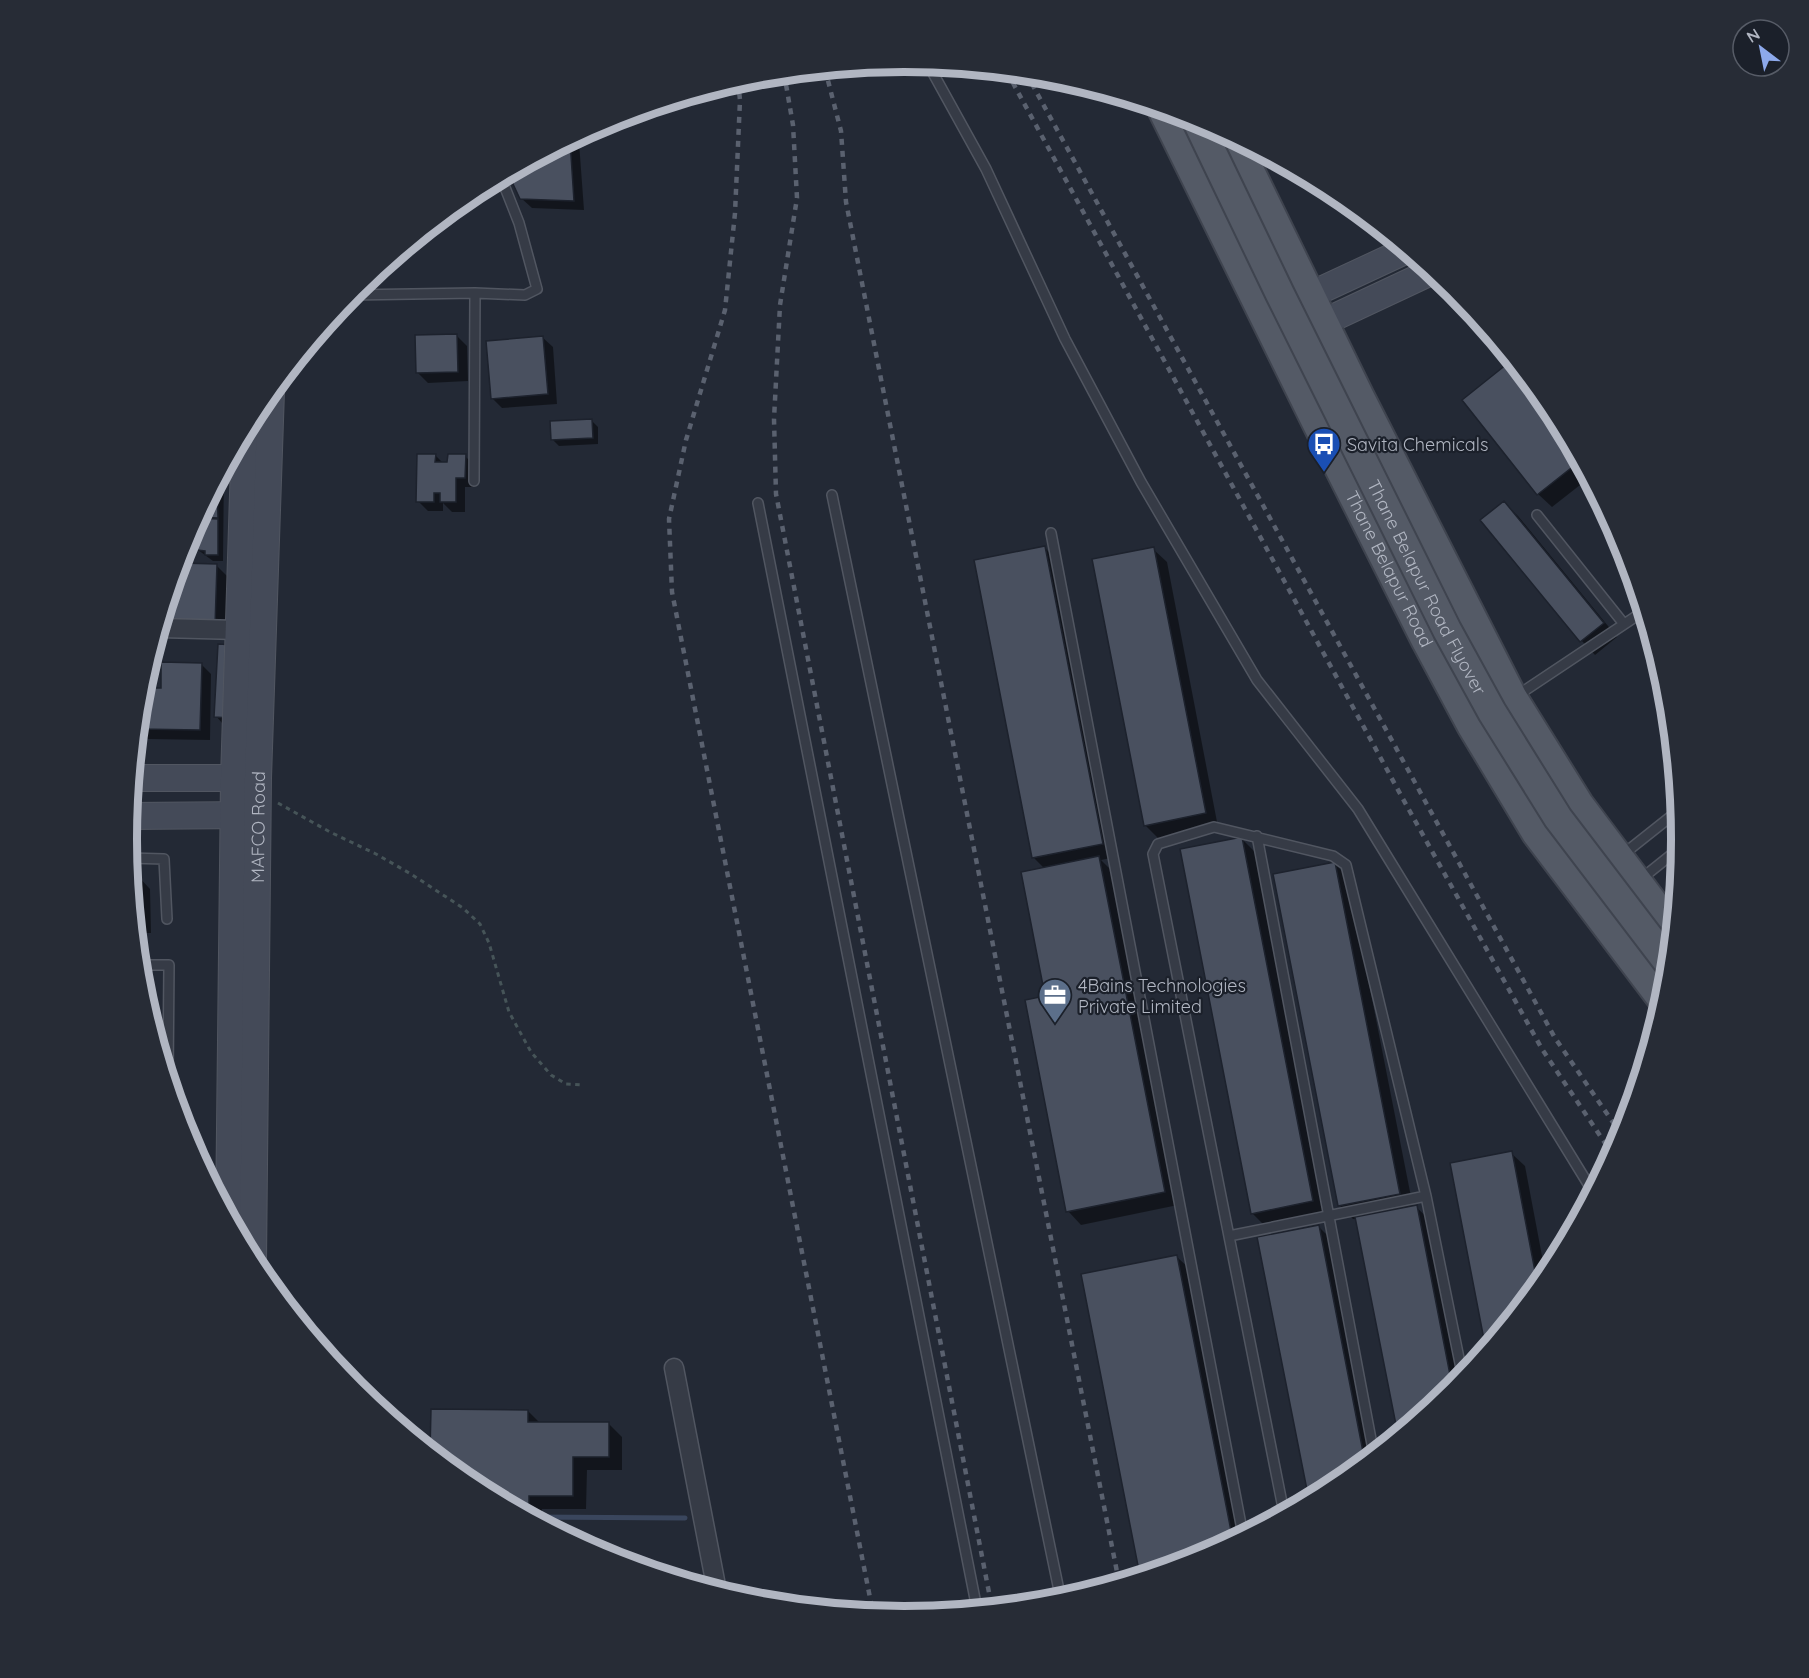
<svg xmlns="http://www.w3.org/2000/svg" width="1809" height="1678" font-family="Quicksand,sans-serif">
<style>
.shadow{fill:#0007}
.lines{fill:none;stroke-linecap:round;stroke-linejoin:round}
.stream{stroke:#3a465d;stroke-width:5}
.building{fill:#49505f;stroke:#1d222d;stroke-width:1.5}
.lane-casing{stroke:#515661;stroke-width:12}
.street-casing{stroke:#515661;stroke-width:21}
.secondary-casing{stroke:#515661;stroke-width:28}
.primary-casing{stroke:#3f444f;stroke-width:32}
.path{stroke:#465458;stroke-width:3;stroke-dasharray:4.5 4.5;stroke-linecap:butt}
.lane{stroke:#363b46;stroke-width:9}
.street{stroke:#363b46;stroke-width:18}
.secondary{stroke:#444a58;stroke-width:26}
.primary{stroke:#545a66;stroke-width:28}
.rail{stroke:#5a616f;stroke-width:4.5;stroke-dasharray:6 6;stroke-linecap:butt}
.primary-bridge-casing{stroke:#3f444f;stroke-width:32;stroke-linecap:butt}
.primary-bridge{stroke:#545a66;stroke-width:28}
.labels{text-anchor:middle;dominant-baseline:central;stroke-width:4.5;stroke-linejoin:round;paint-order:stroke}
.poi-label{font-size:18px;fill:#b1b6c2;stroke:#1b202a;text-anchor:start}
.street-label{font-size:18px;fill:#b1b6c2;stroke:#1b202a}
.rim{fill:none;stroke:#b1b6c2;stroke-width:8}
</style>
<rect width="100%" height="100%" fill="#232935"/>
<path class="shadow" d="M575,138l4,4 5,68 -52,-2 -11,-10 -6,-14 2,-15z
M457,336l10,10 1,35 -40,2 -10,-10z
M542,337l11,10 4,57 -55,4 -10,-10z
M1507,366l13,13 50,63 19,36 -37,29 -14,-13z
M591,420l7,7v17l-39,2 -6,-6z
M435,455l8,8h6l16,-7 10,10v21h-10v25h-13l-9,-9v8h-15l-10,-10z
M224,470l-1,91h-10l-15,-11 1,-32z
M1504,503l14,13 99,121 -22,18 -13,-14 -99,-121z
M193,529v29h-12l5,-17z
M1044,547l14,14 58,296 -15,3 12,12 65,333 -97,20 -13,-14 -21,-214 -2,-128 -11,-11 -58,-297z
M1153,549l14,13 51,265 -59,12 -14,-14z
M179,565h37l14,14 -2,60 -71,-2z
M235,647l2,76h-15l-6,-7z
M201,664l10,10 -1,66 -62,-1 -10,-10 4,-40 20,1z
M1241,838l14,14 71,363 -60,12 -14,-14z
M1335,864l13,13 65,330h3l14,13 31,160 -7,9 -55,45 -42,-215h-4l-13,-13 -65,-330z
M131,875h6l13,14 1,44h-15z
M1511,1153l14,13 21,111 -59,71 -36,-184z
M1318,1226l14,14 42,215 -38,31 -26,14 -51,-262z
M1177,1257l14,13 52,266 -41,21 -61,19 -58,-301z
M528,1411l12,12 69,1 13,13v33h-35l-1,39h-44v11h-6l-64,-35 -40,-33z"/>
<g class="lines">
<path class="stream" d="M532,1517l153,1"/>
</g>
<path class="building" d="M570,140l4,61 -54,-2 -7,-15 2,-14z
M457,334l1,38 -42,1 -1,-38z
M543,336l5,58 -57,5 -5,-58z
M1507,364l65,82 8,15 -43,34 -75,-95z
M592,419l1,19 -42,2 -1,-19z
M417,454h19l-1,8h12l1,-8h18l-1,24h-9v24h-16v-9h-6v9h-18z
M217,483l1,35 -19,-1z
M1504,501l100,122 -24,19 -100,-122z
M198,518l20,1v36h-13v-4l-8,-1z
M1045,546l58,298 -71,14 -58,-298z
M1154,547l52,266 -62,13 -52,-267z
M180,563l37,1 -2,62 -54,-1z
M218,644l17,1 -4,73 -17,-1z
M161,662l41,1 -2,67 -62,-1 4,-41h19z
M1242,837l71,364 -62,13 -71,-365z
M1099,856l66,336 -99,20 -41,-212 20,-4 -24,-124z
M1335,862l65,332 -62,12 -65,-332z
M130,873h7l1,47h-3z
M1512,1151l26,136 -52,63 -36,-187z
M1417,1205l36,185 -55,45 -43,-218z
M1319,1225l46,237 -29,24 -27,14 -52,-263z
M1177,1255l56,286 -31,16 -62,19 -59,-302z
M431,1409l97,1v12h81v35h-36v39h-44v10h-17l-40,-21 -42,-34z"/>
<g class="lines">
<g class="lane-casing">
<path id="lane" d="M928,64l58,105 79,170 76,143 116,198 101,129 235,383
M475,293l50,2 12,-6 -18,-66 -15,-38 -1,-9
M350,295l125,-2 -1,188
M832,495l229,1105
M758,503l219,1106
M1537,515l87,109
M1051,533l192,1002
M1515,697l129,-86
M1257,836l117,619
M1621,856l58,-46
M129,858l35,1 3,60
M1641,879l40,-32
M139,965h30l-1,113
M1229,1236l197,-40
M1284,1513l-131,-659 5,-10 56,-17 119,29 13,9 80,331 37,182"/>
</g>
<g class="street-casing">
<path id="street" d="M160,628l79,2
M674,1368l43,223"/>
</g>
<g class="secondary-casing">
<g id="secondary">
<path d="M1291,304l116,-54"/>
<path d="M1305,331l128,-60"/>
<path d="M133,778h117"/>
<path d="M129,816l120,-1"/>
<path d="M229,1217l5,-439 11,-346"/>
<path id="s1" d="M253,1262l5,-484 13,-387"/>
</g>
</g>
<g class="primary-casing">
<g id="primary">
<path id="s2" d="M1162,109l156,317 108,215 45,84 65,108 128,169"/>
<path d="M1234,138l125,257 154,303 66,106 94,125"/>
</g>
</g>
<path class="path" d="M278,803l52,29 46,22 35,20 52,34 17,16 9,19 20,69 22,40 20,23 15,9 16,1"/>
<use href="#lane" class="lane"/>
<use href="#street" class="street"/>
<use href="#secondary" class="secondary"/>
<use href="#primary" class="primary"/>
<path class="rail" d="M825,69l16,62 5,71 273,1380
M1007,72l396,727 139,250 71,106
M784,73l9,52 4,73 -17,107 -6,114 2,75 216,1114
M1026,73l529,965 68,99
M738,81l2,19 -5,113 -10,97 -39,130 -17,79 3,73 201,1021"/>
<g class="primary-bridge-casing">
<g id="primary-bridge">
<path id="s3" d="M1196,119l84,175 167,336 45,82 66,106 112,147"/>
</g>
</g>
<use href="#primary-bridge" class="primary-bridge"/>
</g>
<defs>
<g id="bus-pin" transform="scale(1.725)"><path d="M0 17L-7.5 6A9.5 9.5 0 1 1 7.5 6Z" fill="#1a4fb4" stroke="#1b202a"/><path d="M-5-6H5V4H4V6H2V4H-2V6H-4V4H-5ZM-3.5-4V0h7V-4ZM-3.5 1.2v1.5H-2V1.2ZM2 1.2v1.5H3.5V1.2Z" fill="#fff"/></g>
<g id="office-pin" transform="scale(1.725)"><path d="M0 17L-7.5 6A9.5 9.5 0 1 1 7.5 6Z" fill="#5c6f8a" stroke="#1b202a"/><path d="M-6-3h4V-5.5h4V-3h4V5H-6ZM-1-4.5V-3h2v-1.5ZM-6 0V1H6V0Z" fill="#fff"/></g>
</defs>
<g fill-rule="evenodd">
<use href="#bus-pin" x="1324" y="444"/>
<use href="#office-pin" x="1055" y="995"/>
</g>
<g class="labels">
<g class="poi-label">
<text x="1347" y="444">Savita Chemicals</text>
<text x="1078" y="985">4Bains Technologies<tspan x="1078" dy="21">Private Limited</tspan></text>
</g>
<g class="street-label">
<text stroke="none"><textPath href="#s2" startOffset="513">Thane Belapur Road</textPath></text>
<text stroke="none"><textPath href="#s3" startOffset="522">Thane Belapur Road Flyover</textPath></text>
<text stroke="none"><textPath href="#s1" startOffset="435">MAFCO Road</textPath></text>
</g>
</g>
<path d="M0 0H1809V1678H0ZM137 839a767 767 0 1 1 1534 0a767 767 0 1 1-1534 0Z" fill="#272c36" fill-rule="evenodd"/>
<path class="rim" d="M137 839a767 767 0 1 1 1534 0a767 767 0 1 1-1534 0Z"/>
<g transform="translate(1761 48) rotate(328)"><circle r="28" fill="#1b202a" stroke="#575c67" stroke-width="1.5"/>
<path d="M0-4.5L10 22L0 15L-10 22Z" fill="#8da9eb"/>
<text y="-9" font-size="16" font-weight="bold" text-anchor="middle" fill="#b1b6c2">N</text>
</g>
</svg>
